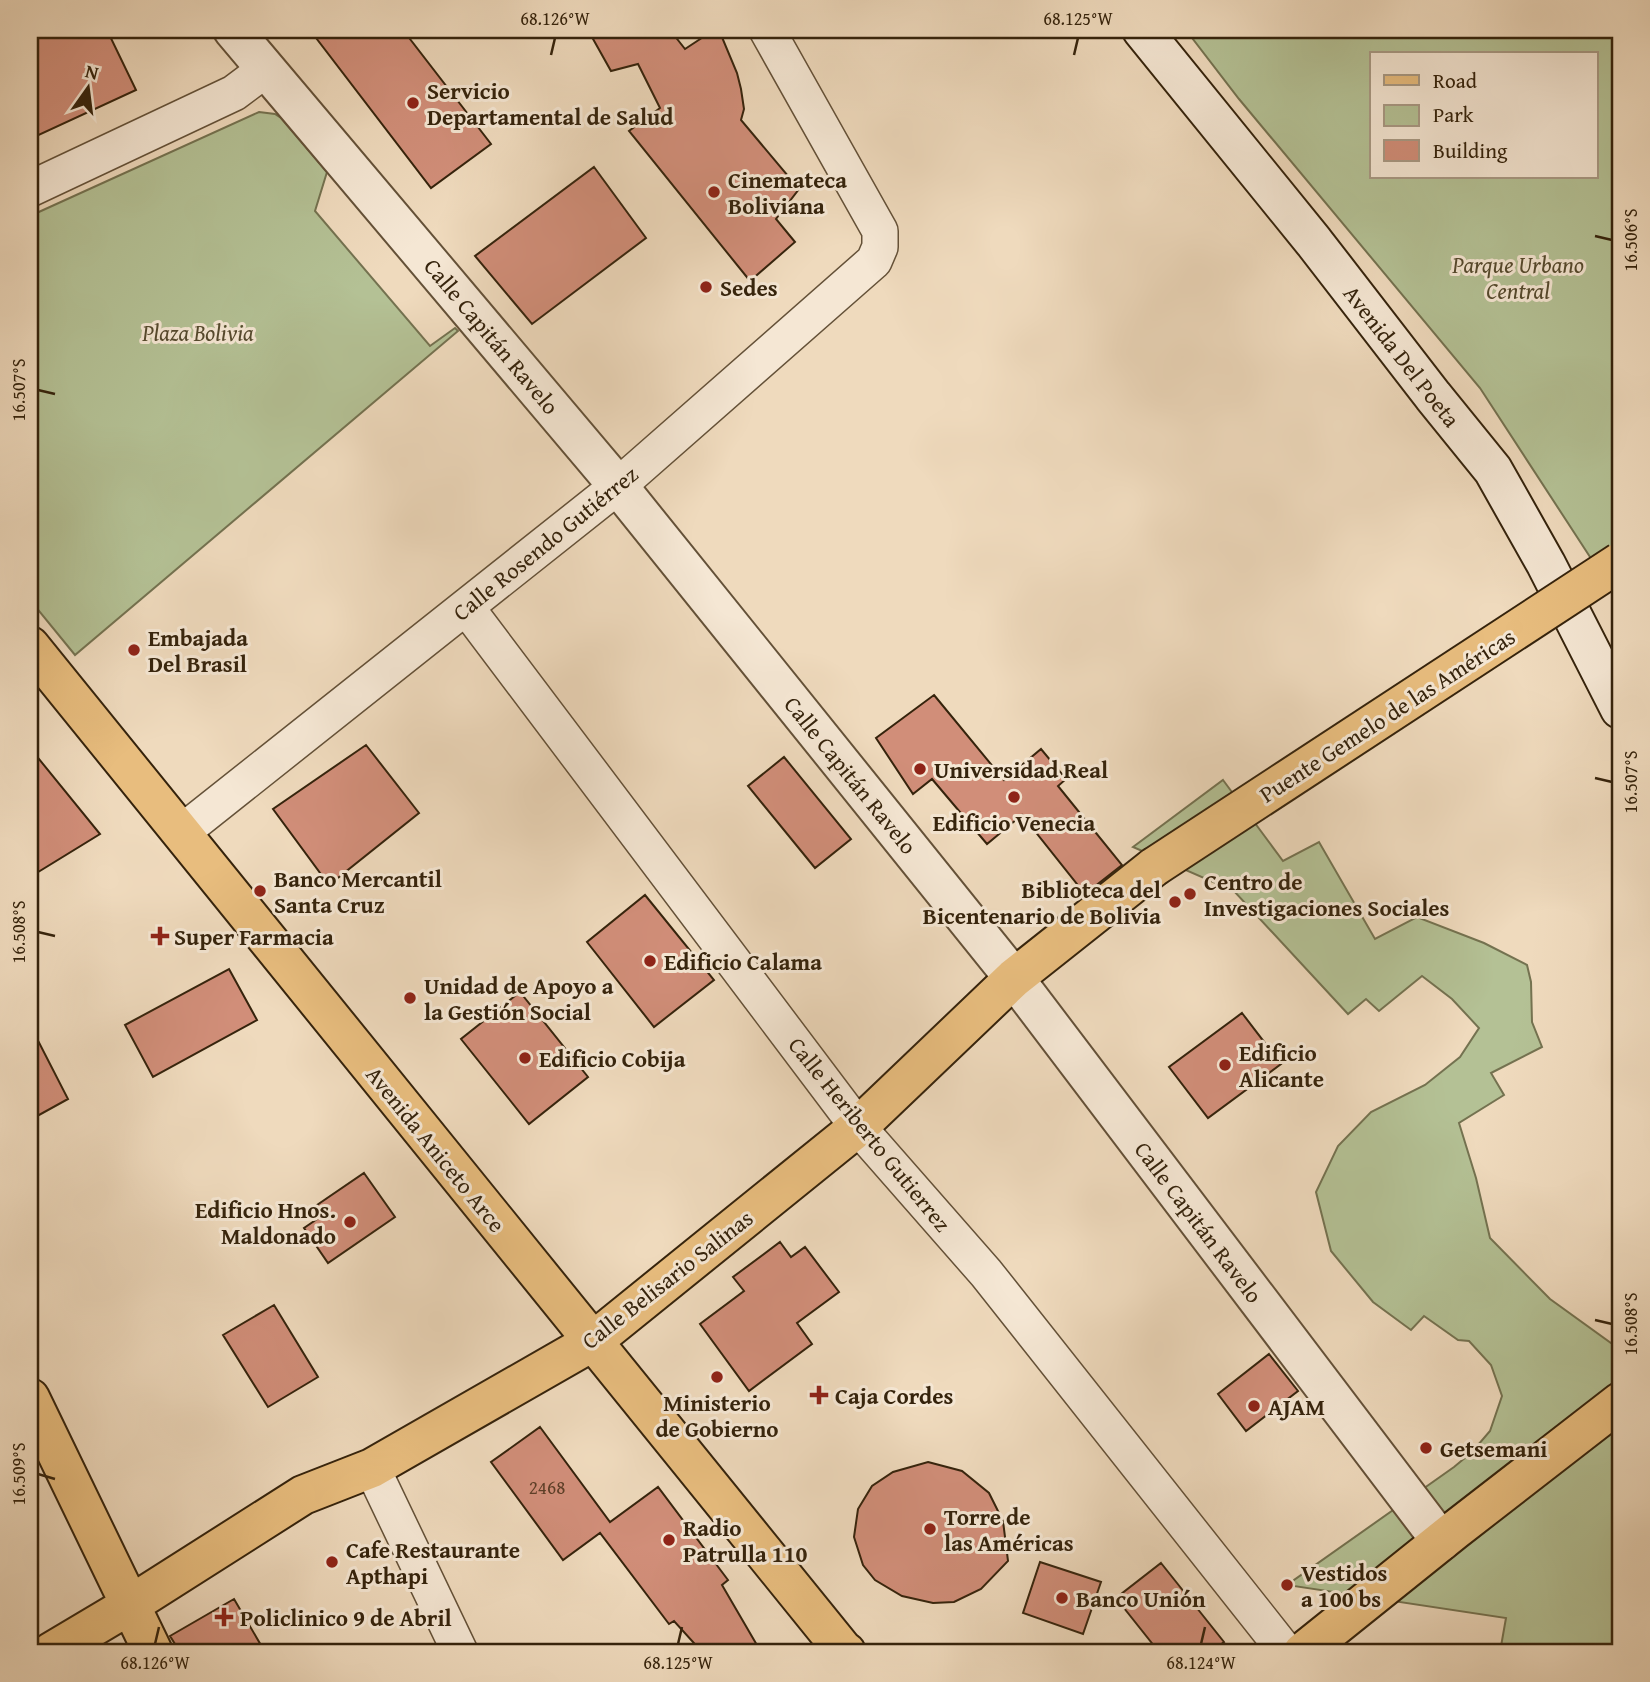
<svg xmlns="http://www.w3.org/2000/svg" width="1650" height="1682" font-family="'Gentium Book Plus',serif">
<style>
.green{fill:#b4c195;stroke:#747250;stroke-width:2;fill-rule:evenodd}
.building{fill:#d18e79;stroke:#35230c;stroke-width:2}
.lines{fill:none;stroke-linecap:round;stroke-linejoin:round}
.minor-casing{stroke:#645138;stroke-width:38}
.tertiary-casing{stroke:#645138;stroke-width:42}
.secondary-casing{stroke:#35230c;stroke-width:42}
.primary-casing{stroke:#35230c;stroke-width:42}
.minor{stroke:#f5e7d4;stroke-width:35}
.tertiary{stroke:#f5e7d4;stroke-width:38}
.secondary{stroke:#f5e7d4;stroke-width:38}
.primary{stroke:#e8bd7e;stroke-width:38}
.primary-bridge-casing{stroke:#35230c;stroke-width:42;stroke-linecap:butt}
.primary-bridge{stroke:#e8bd7e;stroke-width:38}
.ticks{fill:none;stroke:#35230c;stroke-width:2.5}
.poi-dot{fill:#8f2418;stroke:#f5e7d4;stroke-width:2.5}
.labels{text-anchor:middle;dominant-baseline:central;stroke-width:6;stroke-linejoin:round;paint-order:stroke}
.number-label{font-size:19px;fill:#5c3e27}
.poi-label{font-size:23px;font-weight:bold;fill:#35230c;stroke:#f5e7d4;text-anchor:start}
.park-label{font-size:23px;font-style:italic;fill:#554a2e;stroke:#f5e7d4}
.street-label{font-size:23px;fill:#35230c;stroke:#f5e7d4}
.neatline{fill:none;stroke:#35230c;stroke-width:2.5}
.ticks-label{font-size:18px;text-anchor:middle;fill:#35230c}
</style>
<rect width="100%" height="100%" fill="#efdabd"/>
<filter id="stains"><feTurbulence type="fractalNoise" baseFrequency=".00286" numOctaves="4"/><feColorMatrix values="0 0 0 0 .2 0 0 0 0 .09 0 0 0 0 .02 0 0 0 .5 -.17"/></filter>
<radialGradient id="worn" r=".72"><stop offset=".6" stop-color="#630" stop-opacity="0"/><stop offset="1" stop-color="#630" stop-opacity=".3"/></radialGradient>
<path class="green" d="M1186,30h434v573l-140,-215 -241,-289zM1372,54h224v123h-224z
M259,112l16,2 6,4 46,54 -12,39 115,135 25,-18 3,3 -383,324 -45,-55v-384z
M1223,780l60,81 36,-19 56,97 42,-22 67,26 43,22 4,17 1,40 10,25 -51,26 13,22 -45,28 17,55 14,60 60,61 61,44 9,2v307h-120l6,-34 -219,-33 167,-118 18,-15 18,-21 12,-35 -11,-31 -22,-24 -11,-1 -34,-24 -13,14 -38,-28 -42,-51 -15,-59 22,-46 33,-34 54,-27 35,-28 19,-29 -27,-29 -30,-23 -43,35 -13,-12 -18,15 -114,-123 -101,-44z"/>
<path class="building" d="M30,30h77l29,60 -106,49z
M310,30h93l88,114 -60,44z
M588,30h82l15,19 29,-19h5l18,43 4,16 3,20 -3,11 58,69 -23,30 19,23 -45,39 -121,-150 31,-23 -22,-44 -27,7z
M594,167l52,71 -114,86 -57,-68z
M934,695l70,85 37,-31 25,30 -8,7 64,79 -37,29 -63,-79 -35,29 -55,-65 -19,15 -37,-56z
M366,745l53,68 -90,72 -56,-76z
M30,748l70,86 -70,43z
M784,757l67,82 -36,29 -67,-82z
M645,895l69,85 -60,47 -67,-85z
M229,969l28,51 -104,57 -28,-52z
M520,992l68,85 -59,47 -68,-85z
M1242,1013l39,51 -73,54 -39,-51z
M30,1025l38,74 -38,21z
M364,1173l31,44 -67,46 -24,-35 19,-13 -6,-10z
M780,1242l11,15 14,-10 34,45 -42,31 15,21 -63,47 -49,-67 44,-33 -11,-14z
M274,1305l44,72 -50,30 -45,-72z
M1269,1354l29,37 -52,40 -28,-37z
M540,1427l70,95 48,-35 70,93 -6,5 39,67h-59l-28,-31 -5,3 -69,-91 -37,27 -72,-98z
M928,1462l34,9 27,22 14,28 5,40 -27,28 -27,13 -21,1 -31,-7 -27,-16 -12,-15 -9,-28 4,-28 14,-23 21,-14z
M1040,1562l61,20 -18,52 -60,-21z
M1161,1563l63,79 -13,10h-52l-43,-54z
M234,1599l31,53h-85l-10,-16z"/>
<g class="lines">
<g class="minor-casing">
<path id="minor" d="M30,189l204,-96 32,-24
M466,607l392,520 128,146 300,379
M181,833l437,-347 256,-225 6,-14v-16l-113,-201
M372,1468l88,184"/>
</g>
<g class="tertiary-casing">
<path id="tertiary" d="M233,30l385,456 396,492 427,563"/>
</g>
<g class="secondary-casing">
<path id="secondary" d="M1142,30l172,212 119,154 60,74 53,94 74,145"/>
</g>
<g class="primary-casing">
<path id="primary" d="M30,646l813,1004 3,2
M30,1398l123,254
M51,1652l79,-47 173,-110 69,-27 220,-126 266,-215 156,-149 140,-111
M1303,1652l152,-122 165,-128"/>
</g>
<use href="#minor" class="minor"/>
<use href="#tertiary" class="tertiary"/>
<use href="#secondary" class="secondary"/>
<use href="#primary" class="primary"/>
<g class="primary-bridge-casing">
<path id="primary-bridge" d="M1154,867l466,-305"/>
</g>
<use href="#primary-bridge" class="primary-bridge"/>
</g>
<path class="ticks" d="M551,55l4,-17M1074,55l4,-17M1595,236l17,4M38,390l17,4M1595,778l17,4M38,932l17,4M1595,1320l17,4M38,1474l17,5M155,1644l4,-17M678,1644l4,-17M1201,1644l4,-17"/>
<g class="poi-dot">
<circle cx="413" cy="103" r="7"/>
<circle cx="714" cy="192" r="7"/>
<circle cx="706" cy="287" r="7"/>
<circle cx="134" cy="650" r="7"/>
<circle cx="920" cy="769" r="7"/>
<circle cx="1014" cy="797" r="7"/>
<circle cx="260" cy="891" r="7"/>
<circle cx="1190" cy="894" r="7"/>
<circle cx="1175" cy="902" r="7"/>
<path d="M156.5 925.5h7v7h7v7h-7v7h-7v-7h-7v-7h7z"/>
<circle cx="650" cy="961" r="7"/>
<circle cx="410" cy="998" r="7"/>
<circle cx="525" cy="1058" r="7"/>
<circle cx="1225" cy="1065" r="7"/>
<circle cx="350" cy="1222" r="7"/>
<circle cx="717" cy="1377" r="7"/>
<path d="M815.5 1384.5h7v7h7v7h-7v7h-7v-7h-7v-7h7z"/>
<circle cx="1254" cy="1406" r="7"/>
<circle cx="1426" cy="1448" r="7"/>
<circle cx="930" cy="1529" r="7"/>
<circle cx="669" cy="1540" r="7"/>
<circle cx="332" cy="1562" r="7"/>
<circle cx="1287" cy="1585" r="7"/>
<circle cx="1062" cy="1598" r="7"/>
<path d="M220.5 1606.5h7v7h7v7h-7v7h-7v-7h-7v-7h7z"/>
</g>
<g class="labels">
<g class="number-label">
<text x="547" y="1487">2468</text>
</g>
<g class="poi-label">
<text x="427" y="90">Servicio<tspan x="427" dy="26">Departamental de Salud</tspan></text>
<text x="728" y="179">Cinemateca<tspan x="728" dy="26">Boliviana</tspan></text>
<text x="720" y="287">Sedes</text>
<text x="148" y="637">Embajada<tspan x="148" dy="26">Del Brasil</tspan></text>
<text x="934" y="769">Universidad Real</text>
<text x="1014" y="822" text-anchor="middle">Edificio Venecia</text>
<text x="274" y="878">Banco Mercantil<tspan x="274" dy="26">Santa Cruz</tspan></text>
<text x="1204" y="881">Centro de<tspan x="1204" dy="26">Investigaciones Sociales</tspan></text>
<text x="1161" y="889" text-anchor="end">Biblioteca del<tspan x="1161" dy="26">Bicentenario de Bolivia</tspan></text>
<text x="174" y="936">Super Farmacia</text>
<text x="664" y="961">Edificio Calama</text>
<text x="424" y="985">Unidad de Apoyo a<tspan x="424" dy="26">la Gestión Social</tspan></text>
<text x="1239" y="1052">Edificio<tspan x="1239" dy="26">Alicante</tspan></text>
<text x="539" y="1058">Edificio Cobija</text>
<text x="336" y="1209" text-anchor="end">Edificio Hnos.<tspan x="336" dy="26">Maldonado</tspan></text>
<text x="835" y="1395">Caja Cordes</text>
<text x="717" y="1402" text-anchor="middle">Ministerio<tspan x="717" dy="26">de Gobierno</tspan></text>
<text x="1268" y="1406">AJAM</text>
<text x="1440" y="1448">Getsemani</text>
<text x="944" y="1516">Torre de<tspan x="944" dy="26">las Américas</tspan></text>
<text x="683" y="1527">Radio<tspan x="683" dy="26">Patrulla 110</tspan></text>
<text x="346" y="1549">Cafe Restaurante<tspan x="346" dy="26">Apthapi</tspan></text>
<text x="1301" y="1572">Vestidos<tspan x="1301" dy="26">a 100 bs</tspan></text>
<text x="1076" y="1598">Banco Unión</text>
<text x="240" y="1617">Policlinico 9 de Abril</text>
</g>
<g class="park-label">
<text x="1518" y="264">Parque Urbano<tspan x="1518" dy="26">Central</tspan></text>
<text x="198" y="332">Plaza Bolivia</text>
</g>
<g class="street-label">
<text transform="translate(492 336) rotate(50)">Calle Capitán Ravelo</text>
<text transform="translate(1402 356) rotate(52)">Avenida Del Poeta</text>
<text transform="translate(545 543) rotate(-39)">Calle Rosendo Gutiérrez</text>
<text transform="translate(1387 715) rotate(-33)">Puente Gemelo de las Américas</text>
<text transform="translate(851 775) rotate(51)">Calle Capitán Ravelo</text>
<text transform="translate(870 1134) rotate(51)">Calle Heriberto Gutierrez</text>
<text transform="translate(436 1149) rotate(51)">Avenida Aniceto Arce</text>
<text transform="translate(1199 1222) rotate(53)">Calle Capitán Ravelo</text>
<text transform="translate(667 1279) rotate(-38)">Calle Belisario Salinas</text>
</g>
</g>
<rect width="1650" height="1682" fill="none" stroke="#efdabd" stroke-width="77"/>
<rect x="1370" y="52" width="228" height="126" fill="#f5e7d4" stroke="#a89984" stroke-width="2"/>
<rect x="1384" y="75" width="35" height="10" fill="#e8bd7e" stroke="#a89984" stroke-width="2"/>
<text x="1433" y="88" font-size="21" fill="#35230c">Road</text>
<rect x="1384" y="105" width="35" height="21" fill="#b4c195" stroke="#a89984" stroke-width="2"/>
<text x="1433" y="122" font-size="21" fill="#35230c">Park</text>
<rect x="1384" y="140" width="35" height="21" fill="#d18e79" stroke="#a89984" stroke-width="2"/>
<text x="1433" y="158" font-size="21" fill="#35230c">Building</text>
<g transform="translate(88 88) rotate(14)" stroke="#f5e7d4" stroke-width="5" paint-order="stroke">
<path d="M0-5L12 26L0 18L-12 26Z" fill="#35230c"/>
<text y="-10" font-size="19" font-weight="bold" text-anchor="middle" fill="#35230c">N</text>
</g>
<rect x="38" y="38" width="1574" height="1606" class="neatline"/>
<g class="ticks-label">
<text x="555" y="25">68.126°W</text>
<text x="1078" y="25">68.125°W</text>
<text transform="translate(1631 240) rotate(-90)" y="6">16.506°S</text>
<text transform="translate(19 390) rotate(-90)" y="6">16.507°S</text>
<text transform="translate(1631 782) rotate(-90)" y="6">16.507°S</text>
<text transform="translate(19 932) rotate(-90)" y="6">16.508°S</text>
<text transform="translate(1631 1324) rotate(-90)" y="6">16.508°S</text>
<text transform="translate(19 1474) rotate(-90)" y="6">16.509°S</text>
<text x="155" y="1669">68.126°W</text>
<text x="678" y="1669">68.125°W</text>
<text x="1201" y="1669">68.124°W</text>
</g>
<rect width="100%" height="100%" filter="url(#stains)"/>
<rect width="100%" height="100%" fill="url(#worn)"/>
</svg>
